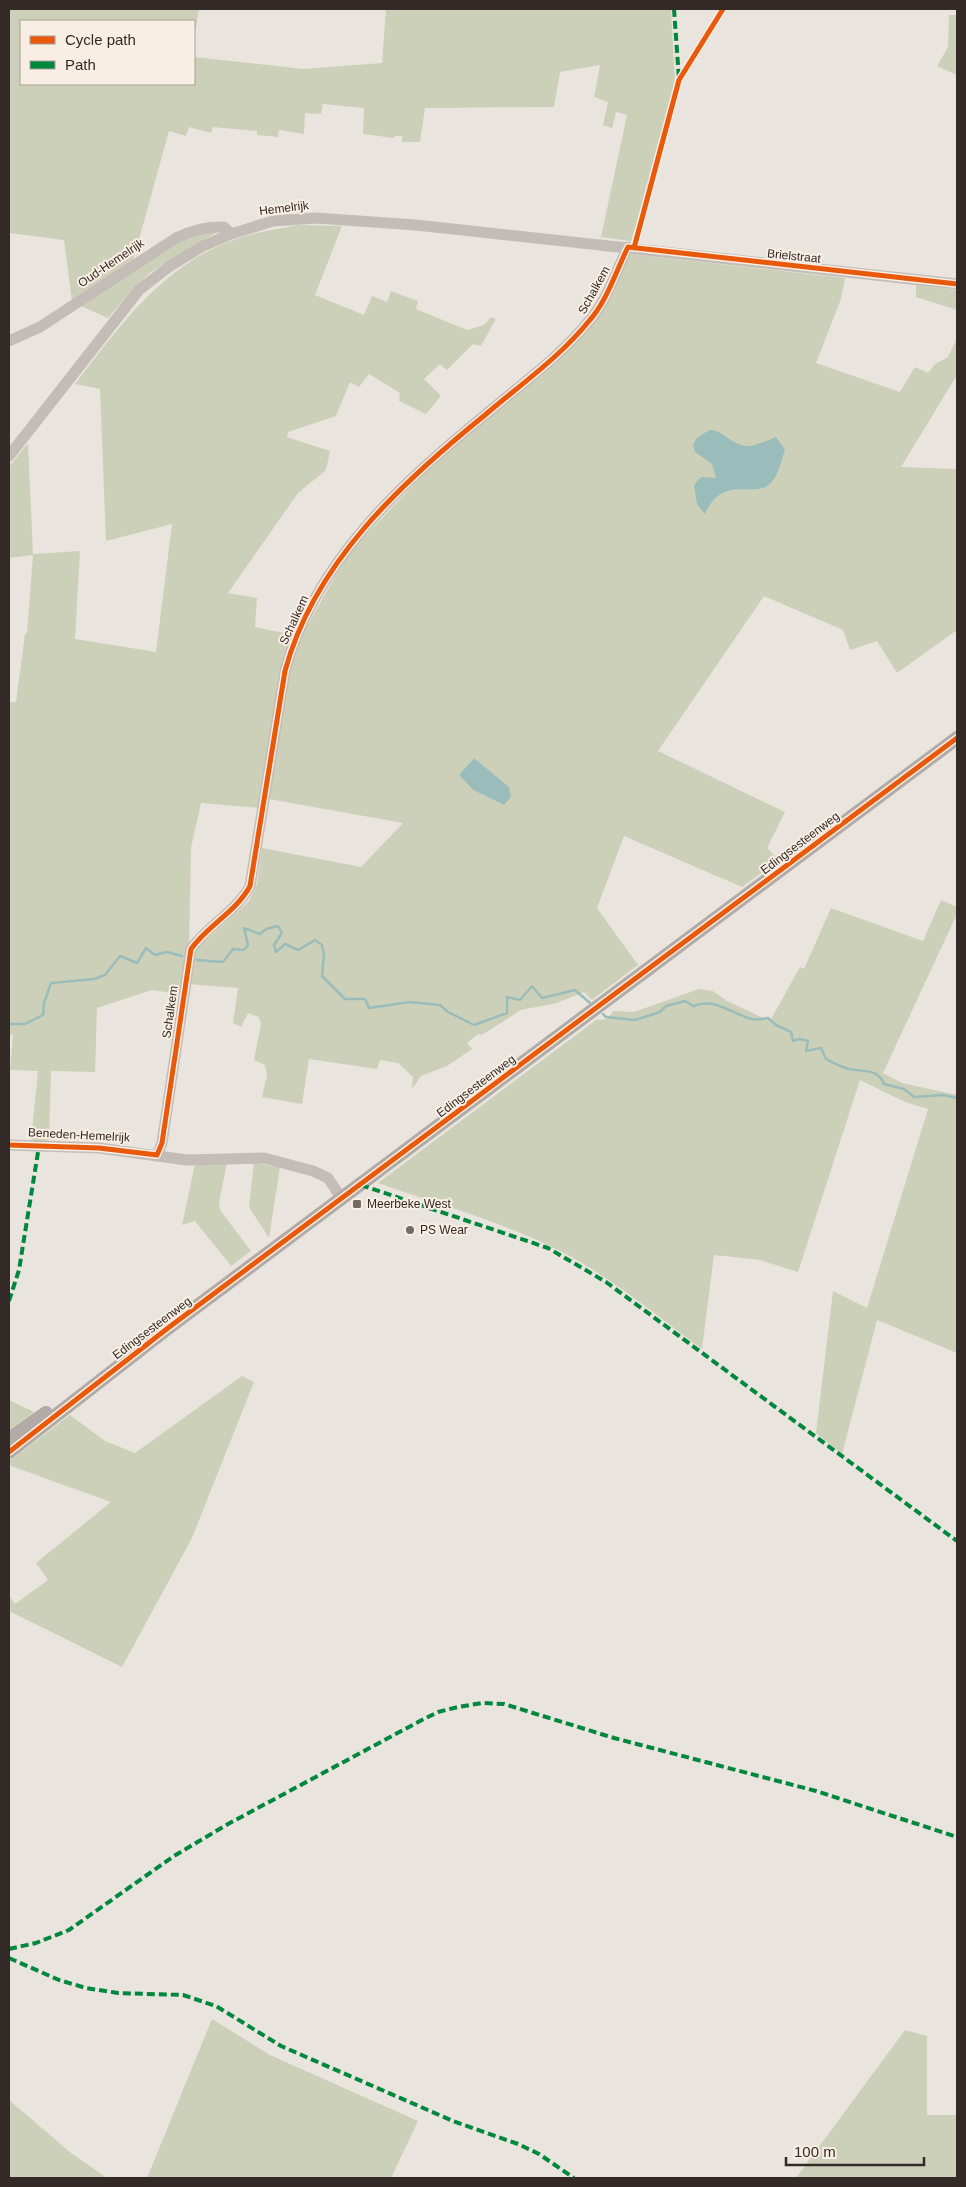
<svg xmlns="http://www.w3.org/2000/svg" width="966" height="2187" font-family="Helvetica,sans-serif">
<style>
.green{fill:#ccd0b8;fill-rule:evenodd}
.water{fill:#9abdbb}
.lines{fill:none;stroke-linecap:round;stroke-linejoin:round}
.stream{stroke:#9abdbb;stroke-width:2.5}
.minor{stroke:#c3bcb7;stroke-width:11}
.major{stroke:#b2aaa6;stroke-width:14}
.quiet{stroke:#00873e;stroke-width:4;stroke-dasharray:8 4;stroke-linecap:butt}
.cycleway-casing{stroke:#f8eee4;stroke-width:8}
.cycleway{stroke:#e8590c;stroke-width:5}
.poi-dot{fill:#736a66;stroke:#f8eee4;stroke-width:2}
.labels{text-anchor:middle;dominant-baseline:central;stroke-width:4;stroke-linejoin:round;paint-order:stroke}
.street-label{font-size:12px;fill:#332926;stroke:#f8eee4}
.poi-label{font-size:12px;fill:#332926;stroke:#f8eee4;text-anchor:start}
</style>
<rect width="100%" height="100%" fill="#eae4de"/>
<path class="green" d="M9,9l190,1 -5,28v-17h-173v63h173v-27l109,12 79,-6 4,-54h285l4,75 -14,61 -30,96 -30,-4 26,-122 -11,-3 -4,16 -9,-3 5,-23 -14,-5 6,-32 -40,7 -6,35 -129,1 -5,34h-18v-6h-7l-1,2 -31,-4 1,-26 -41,-4 -2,10 -16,-1 -1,21 -25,-4 -1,7 -21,-2v-4l-44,-4 -2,6 -22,-6 -3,9 -17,-5 -36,130 -61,41 -8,-62 -55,-7z
M949,15h8v60l-20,-9 11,-19z
M298,225l44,1 -27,69 49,20 8,-19 15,6 4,-11 27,10 -2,8 51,21 17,-5 7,-8 5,2 -15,27 -8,-2 -26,26 -7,-6 -16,15 17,17 -15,18 -27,-13 1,-8 -31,-19 -10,13 -9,-5 -14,34 -48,16 -1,5 43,14 -4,19 -28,23 -70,100 29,5 -2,29 39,8 -35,173 -58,-5 -10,45 -2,98 -10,48 -27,-4 -55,18 -2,64 -44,-1 -2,72 -18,-2 7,-70 -28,-1 3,-35 -4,-1v-332h7l9,-68 2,-1 6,-78 -24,3v-91l19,-24 5,111 47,-3 -5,88 81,13 16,-128 -66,17 -6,-152 -25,-5c48,-62 91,-124 170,-148 17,-5 35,-7 53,-11z
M219,231l-68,41 -17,16 -26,30 -27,-12 105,-69z
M630,254l215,24 -4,21 -25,64 84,29 15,-25 13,6 7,-9 13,-7 9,-19v37l-56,92 56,2v161l-60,43 -20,-32 -27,9 -7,-20 -79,-34 -106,155 127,61 -18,36 12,12 -37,27 -118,-51 -27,72 41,57 -46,35 -8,-8 -27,11 -36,7 -39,25 -4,-1 -11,9 5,6 -25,17 -26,10 -9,13 1,-12 -15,-14 -18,-3 -3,9 -68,-10 -7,45 -40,-7 5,-22 -2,-10 -11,-5 7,-36 -2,-7 -11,-4 -7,14 -8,-4 5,-35 -50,-4 6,-27 4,-9 51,-47 8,-17 5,-36 99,19 42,-44 -134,-24 20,-129 14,-37 37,-65 19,-26 72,-75 161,-143zM474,758l30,47 -31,-15 -14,-15z
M916,285l41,5v20l-41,-13z
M941,900l16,7v7l-74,159 19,10 55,12v258l-80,-33 -35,134 -26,-21 17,-142 34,17 61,-199 -23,-7 -45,-22 -62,192 -38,-12 -46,-5 -12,94c-49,-36 -97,-77 -152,-103 -55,-26 -115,-43 -172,-63l218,-163 11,-1 6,-8 21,1 65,-23 14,2 14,10 43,20 30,-54 4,2 27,-61 92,33z
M227,1163l-8,39 1,8 31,41 -20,15 -36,-45 -13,4 13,-61z
M254,1163l26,4 -11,71 -20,-31z
M242,1376l12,6 -62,156 -70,129 -113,-56v-15l6,8 33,-24 -12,-17 75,-61 -100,-36 -2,-5 61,-46 35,26 30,12z
M9,1400l25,12 -25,18z
M212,2019l58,36 148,66 -27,57h-244z
M905,2030l22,6v79h30v63h-161z
M9,2100l62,53 36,25h-98z"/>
<path class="water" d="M709,430c16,0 23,17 40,16 8,-1 19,-6 27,-9l9,13c-3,8 -6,22 -11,29 -16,25 -49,-9 -69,35l-8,-10 -3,-19 7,-8 15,1 -4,-14 -17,-12 -2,-7 3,-6z
M474,758l35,29 2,10 -7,8 -31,-15 -14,-15z"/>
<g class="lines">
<path class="stream" d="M197,960l26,2 10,-13 11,1 4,-5 -4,-17 16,6 6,-5 12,-3 4,7 -8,12 2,7 9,-8 13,6 17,-10 7,5 2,10 -2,21 23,23h20l4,9 41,-6 30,3 8,7 26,13 33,-12v-16l13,3 12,-14 10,12 33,-8 15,13
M603,1014l3,3 29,3 25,-8 6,-6 19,-5 8,5c22,-9 38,8 59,13 4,1 11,0 16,-1l8,7 15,7 2,9 7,-2 8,2 -2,10 15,-3 5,11c8,4 15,8 23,10 14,3 29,-1 35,15l20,5 10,8 29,-2 14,3
M9,1024h16l18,-9 1,-12 7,-20 43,-4 11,-4 15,-19 17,7 9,-15 9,7 12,-3 15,4"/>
<path class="minor" d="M9,341l31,-14 136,-89c16,-8 30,-12 48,-11l7,7
M9,456l130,-166 31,-24 33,-20 28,-12 42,-13 43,-3 100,7 541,59
M9,1145l90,3 88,12 77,-2 49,13 15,7 14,21
M157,1155l5,-12 29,-194c17,-24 45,-37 59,-63l35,-215c29,-108 116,-188 200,-256 35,-30 75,-58 104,-94 18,-20 27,-50 39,-74"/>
<path class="major" d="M9,1439l37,-26
M9,1452l159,-124 789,-590"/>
<path class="quiet" d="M674,9l5,70
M361,1185l187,63 58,34 351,259
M9,1301l10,-31 20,-124
M9,1949l27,-6 33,-13 105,-74 54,-32 192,-103 18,-9 20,-5 24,-4 22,1 110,34 202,53 141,46
M9,1958l50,22 27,8 32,5 65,2 33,11 65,40 172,75 65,23 21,10 35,24"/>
<g class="cycleway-casing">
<path id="cycleway" d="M634,248l45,-168 44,-71
M9,1145l90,3 58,7 5,-12 29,-194c17,-24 45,-37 59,-63l35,-215c29,-108 116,-188 200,-256 35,-30 75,-58 104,-94 18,-20 27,-50 39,-74l329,37
M9,1452l159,-124 789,-590"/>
</g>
<use href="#cycleway" class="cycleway"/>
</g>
<g class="poi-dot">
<rect x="352" y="1199" width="10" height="10" rx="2.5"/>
<circle cx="410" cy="1230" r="5"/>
</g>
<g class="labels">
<g class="street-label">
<text transform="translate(284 208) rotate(-7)">Hemelrijk</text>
<text transform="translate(794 256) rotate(6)">Brielstraat</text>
<text transform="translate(111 263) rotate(-34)">Oud-Hemelrijk</text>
<text transform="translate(594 290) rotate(-61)">Schalkem</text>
<text transform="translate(294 620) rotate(-65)">Schalkem</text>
<text transform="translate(800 843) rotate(-37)">Edingsesteenweg</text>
<text transform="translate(170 1012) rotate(-82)">Schalkem</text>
<text transform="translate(476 1086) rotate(-37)">Edingsesteenweg</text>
<text transform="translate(79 1135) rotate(3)">Beneden-Hemelrijk</text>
<text transform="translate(152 1328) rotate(-37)">Edingsesteenweg</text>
</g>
<g class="poi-label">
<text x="367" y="1204">Meerbeke West</text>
<text x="420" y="1230">PS Wear</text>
</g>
</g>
<rect width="966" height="2187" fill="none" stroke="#332926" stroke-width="20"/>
<rect x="20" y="20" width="175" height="65" fill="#f8eee4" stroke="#a99f98"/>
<rect x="30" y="36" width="25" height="8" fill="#e8590c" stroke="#a99f98"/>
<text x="65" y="45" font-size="15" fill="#332926">Cycle path</text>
<rect x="30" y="61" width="25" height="8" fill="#00873e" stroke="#a99f98"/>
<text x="65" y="70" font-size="15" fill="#332926">Path</text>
<path d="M786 2157v8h138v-8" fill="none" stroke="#332926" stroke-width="2.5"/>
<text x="794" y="2157" font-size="15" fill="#332926" stroke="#f8eee4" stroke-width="4" paint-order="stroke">100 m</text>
</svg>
